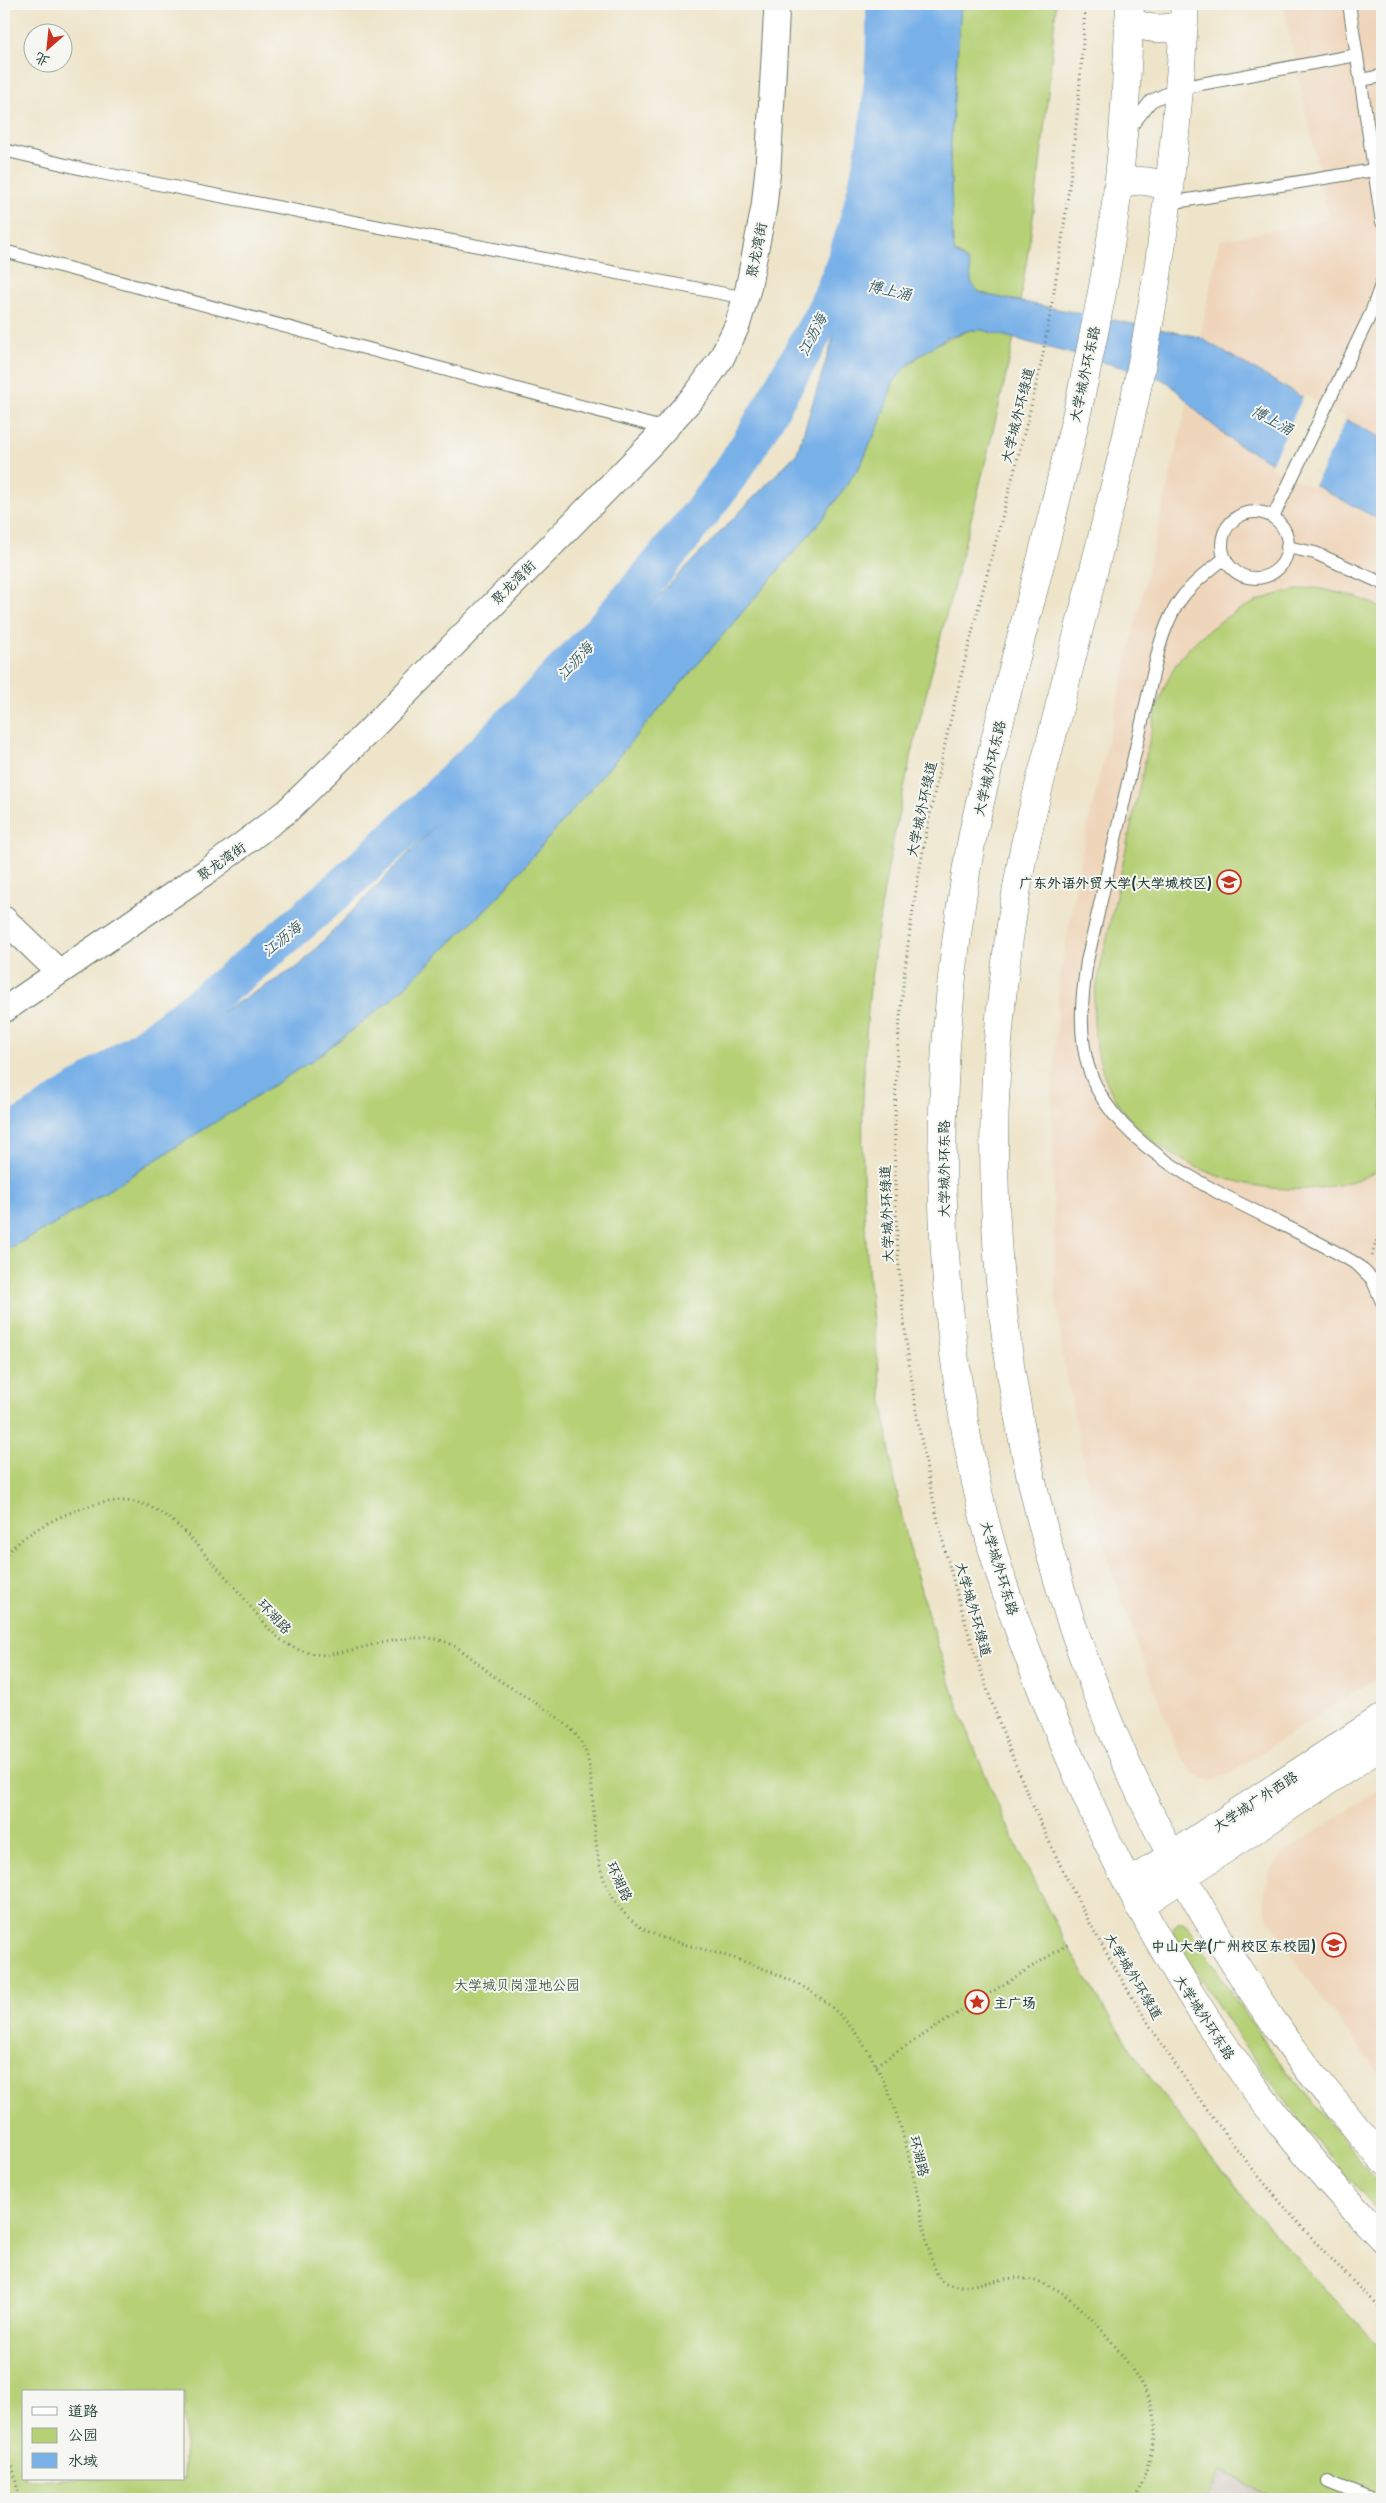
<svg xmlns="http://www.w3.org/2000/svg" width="1386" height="2503" font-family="'Playpen Sans','LXGW WenKai TC',sans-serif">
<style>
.built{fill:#efd6bb}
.industrial{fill:#cdc2b9}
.green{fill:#b5d075;stroke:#6a8654;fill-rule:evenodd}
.water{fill:#78b0e8;stroke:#4c768e}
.pier{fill:#eee4c9}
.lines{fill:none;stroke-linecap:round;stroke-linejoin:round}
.river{stroke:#78b0e8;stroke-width:38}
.lane-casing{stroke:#677768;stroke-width:14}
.street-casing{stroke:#677768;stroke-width:27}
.secondary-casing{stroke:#677768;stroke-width:29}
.primary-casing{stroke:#677768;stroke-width:29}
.path{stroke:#677768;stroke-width:3;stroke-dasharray:1 4;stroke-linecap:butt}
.lane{stroke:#fff;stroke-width:12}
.street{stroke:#fff;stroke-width:25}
.secondary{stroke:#fff;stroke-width:28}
.primary{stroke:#fff;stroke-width:28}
.labels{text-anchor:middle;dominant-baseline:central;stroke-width:4;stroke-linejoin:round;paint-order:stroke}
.street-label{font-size:14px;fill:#1f3d34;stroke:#f6f6f2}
.poi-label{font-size:14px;font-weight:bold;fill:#1f3d34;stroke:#f6f6f2;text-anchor:end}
.park-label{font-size:14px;fill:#3d5a41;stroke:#f6f6f2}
.water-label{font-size:15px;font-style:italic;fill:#355a61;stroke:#f6f6f2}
</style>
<rect width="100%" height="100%" fill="#f6f6f2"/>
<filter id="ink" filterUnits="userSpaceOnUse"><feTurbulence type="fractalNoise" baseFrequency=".02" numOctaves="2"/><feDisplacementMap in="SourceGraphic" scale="10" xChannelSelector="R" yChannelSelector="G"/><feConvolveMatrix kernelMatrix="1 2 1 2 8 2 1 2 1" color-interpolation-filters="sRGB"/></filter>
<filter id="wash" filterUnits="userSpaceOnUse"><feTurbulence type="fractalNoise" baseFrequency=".0096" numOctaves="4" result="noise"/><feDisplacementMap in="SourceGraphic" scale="20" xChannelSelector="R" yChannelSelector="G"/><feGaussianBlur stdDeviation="1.12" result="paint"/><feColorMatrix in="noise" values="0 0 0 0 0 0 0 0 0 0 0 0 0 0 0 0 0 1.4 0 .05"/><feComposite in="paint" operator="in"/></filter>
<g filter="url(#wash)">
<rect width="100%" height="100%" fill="#eee4c9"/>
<path class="built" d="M1240,4h29l-29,7z
M1283,4h99v1670l-153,100 -17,6 -9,-1 -9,-5 -13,-16 -46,-120 -33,-98 -14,-57 -25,-126 -8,-68 -3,-189 8,-123 23,-131 103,-437 33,-168 110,-22z
M1382,1788v289l-80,-105 -34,-54 -4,-17 4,-26 14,-21z"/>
<path class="industrial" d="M1221,2471l57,28h-72z"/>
<path class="green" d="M961,4h95c-8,100 -19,198 -36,297 -11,-2 -43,-5 -48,-16 -4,-7 -1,-16 -4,-23l-15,-12 -3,-96z
M970,330h12l32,8c-43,206 -112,408 -140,617 -17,129 -14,263 2,392 8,61 14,122 29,183 39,159 101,312 184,453 77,130 187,259 293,365v151h-104l-57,-28 -15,28h-1202v-1248l51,-27 261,-166 76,-59 104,-100 329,-383 36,-52 18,-39 14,-42 10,-13 29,-24zM24,2392h160v87h-160z
M1317,588l39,9 26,11v561c-80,43 -201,14 -257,-56 -26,-33 -33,-75 -31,-115l60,-279c7,-25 16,-52 35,-71 33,-35 81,-58 128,-60z
M1177,1923h6l6,5 77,117 116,143v26c-80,-82 -147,-178 -207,-276l-3,-9z"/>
<path class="water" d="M890,4h71l-11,150 3,91 2,8 13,9c6,17 -3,25 19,33l212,42 99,58 84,43v83l-147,-78 -32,-26 -34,-34 -14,-7 -173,-46h-12l-24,8 -29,19 -14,13 -10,13 -14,42 -18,39 -36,52 -329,383 -104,100 -76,59 -261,166 -51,27v-110l295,-175 498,-513 90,-286z"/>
<path class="pier" d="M1304,395l43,23 -34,70 -43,-22z"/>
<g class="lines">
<path class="river" d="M4,1138c61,-38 123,-77 180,-121 120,-91 230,-194 336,-301 74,-74 145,-152 206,-237 24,-32 43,-68 63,-103 18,-32 38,-65 51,-100 33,-85 47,-181 45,-272"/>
</g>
</g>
<g filter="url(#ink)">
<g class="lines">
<g class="lane-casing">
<path id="lane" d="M1349,4l33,218
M1361,80l21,-4
M1129,129l22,-28 28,-13 178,-33
M4,150l87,21 655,127
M1169,203l205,-33
M4,251l662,178
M1222 545a33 33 0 1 1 66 0a33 33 0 1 1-66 0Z
M1273,517l98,-204 11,-31
M1287,547l28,6 67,30
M1225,558c-38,29 -53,44 -66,90l-72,313c-5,34 -9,70 1,105 29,102 187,146 270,199l14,14 10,23
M1328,2482l42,17"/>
</g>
<g class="street-casing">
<path id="street" d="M4,919l55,53
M4,1010l202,-138 81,-61 81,-79 284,-289 45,-50 24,-34 16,-33 11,-37 16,-82 4,-39 9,-164"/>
</g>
<g class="secondary-casing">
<path id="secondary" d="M1128,1884l254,-166
M1139,1906l243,-161"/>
</g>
<g class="primary-casing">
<path id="primary" d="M1130,4c-3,63 -5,127 -13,190 -7,63 -20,125 -33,187 -24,112 -55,224 -83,335 -13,54 -28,108 -36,163 -33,207 -32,421 16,626 22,93 58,181 96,269 74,175 172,328 305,464
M1185,4c-8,149 -27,295 -60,440 -23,96 -48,192 -72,288 -11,44 -24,88 -32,133 -78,415 17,826 261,1169 31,44 66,84 100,125
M1129,20c17,10 37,11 55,3
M1118,185c19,-7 35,-5 52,4"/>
</g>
<path class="path" d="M1085,4c-6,124 -22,248 -46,370 -50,203 -114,405 -136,613 -50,483 128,986 479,1323
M1372,1256l10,-35
M4,1557c19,-23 48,-38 76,-48 61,-21 86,1 125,45 14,16 29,31 42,48 24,30 38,51 79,53 35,-5 72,-21 109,-16 26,4 45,29 67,43 23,15 50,28 70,48 7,8 12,16 15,26 13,54 -3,113 38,158 21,23 49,27 77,35 30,8 61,18 90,32 82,39 108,130 125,212 6,28 10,62 23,87 15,15 57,-3 78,-2 14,1 30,6 43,14 29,18 93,95 94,129 1,25 -11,54 -18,78
M876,2065l192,-121
M4,2448c9,16 13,33 14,51"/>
<use href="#lane" class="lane"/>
<use href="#street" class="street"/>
<use href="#secondary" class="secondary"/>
<use href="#primary" class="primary"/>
</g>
</g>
<defs>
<g id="university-ring" transform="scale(1.25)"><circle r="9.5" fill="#f6f6f2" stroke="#c8321e" stroke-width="1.5"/><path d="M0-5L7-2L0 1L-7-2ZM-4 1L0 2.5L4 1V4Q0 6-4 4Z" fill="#c8321e"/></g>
<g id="sight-ring" transform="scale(1.25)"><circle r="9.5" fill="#f6f6f2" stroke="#c8321e" stroke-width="1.5"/><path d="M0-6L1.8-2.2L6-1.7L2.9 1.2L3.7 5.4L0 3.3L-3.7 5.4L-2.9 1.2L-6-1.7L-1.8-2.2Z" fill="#c8321e"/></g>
</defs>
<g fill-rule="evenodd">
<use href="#university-ring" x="1229" y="882"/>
<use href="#university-ring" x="1334" y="1945"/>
<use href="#sight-ring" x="977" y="2002"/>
</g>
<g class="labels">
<g class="street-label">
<text transform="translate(756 250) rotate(-79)">聚龙湾街</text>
<text transform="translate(1084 374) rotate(-78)">大学城外环东路</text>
<text transform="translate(1017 415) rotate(-76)">大学城外环绿道</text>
<text transform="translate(513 582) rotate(-45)">聚龙湾街</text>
<text transform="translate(989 768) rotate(-77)">大学城外环东路</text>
<text transform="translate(921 809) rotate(-78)">大学城外环绿道</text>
<text transform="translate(221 861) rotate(-35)">聚龙湾街</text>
<text transform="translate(943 1169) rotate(-90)">大学城外环东路</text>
<text transform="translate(886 1214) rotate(-92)">大学城外环绿道</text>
<text transform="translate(1000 1568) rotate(73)">大学城外环东路</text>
<text transform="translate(974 1609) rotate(74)">大学城外环绿道</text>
<text transform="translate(275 1616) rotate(47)">环湖路</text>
<text transform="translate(1255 1801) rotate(-33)">大学城广外西路</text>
<text transform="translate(620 1881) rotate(65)">环湖路</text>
<text transform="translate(1134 1976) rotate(59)">大学城外环绿道</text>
<text transform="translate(1205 2017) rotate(57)">大学城外环东路</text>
<text transform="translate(920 2156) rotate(76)">环湖路</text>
</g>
<g class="poi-label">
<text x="1212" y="882">广东外语外贸大学(大学城校区)</text>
<text x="1316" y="1945">中山大学(广州校区东校园)</text>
<text x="994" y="2002" text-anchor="start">主广场</text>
</g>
<g class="park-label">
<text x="517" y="1984">大学城贝岗湿地公园</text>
</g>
<g class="water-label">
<text transform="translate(890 289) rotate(13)">博上涌</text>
<text transform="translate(811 334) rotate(-63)">江沥海</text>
<text transform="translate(1273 419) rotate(29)">博上涌</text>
<text transform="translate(574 660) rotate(-47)">江沥海</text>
<text transform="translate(281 938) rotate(-39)">江沥海</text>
</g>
</g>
<rect width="1386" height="2503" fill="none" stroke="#f6f6f2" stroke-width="20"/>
<rect x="22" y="2390" width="162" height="90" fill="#f6f6f2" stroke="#a0aca6"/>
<rect x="32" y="2407" width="25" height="8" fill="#ffffff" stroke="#a0aca6"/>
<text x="68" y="2416" font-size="15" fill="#1f3d34">道路</text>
<rect x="32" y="2428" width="25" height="15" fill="#b5d075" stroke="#a0aca6"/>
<text x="68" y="2440" font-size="15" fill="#1f3d34">公园</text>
<rect x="32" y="2453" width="25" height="15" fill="#78b0e8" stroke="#a0aca6"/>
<text x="68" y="2466" font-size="15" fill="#1f3d34">水域</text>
<g transform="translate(48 48) rotate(207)"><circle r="24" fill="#f6f6f2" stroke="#a0aca6"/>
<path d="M0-4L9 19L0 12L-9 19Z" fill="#c8321e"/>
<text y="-8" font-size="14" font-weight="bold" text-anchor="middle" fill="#1f3d34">北</text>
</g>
</svg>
